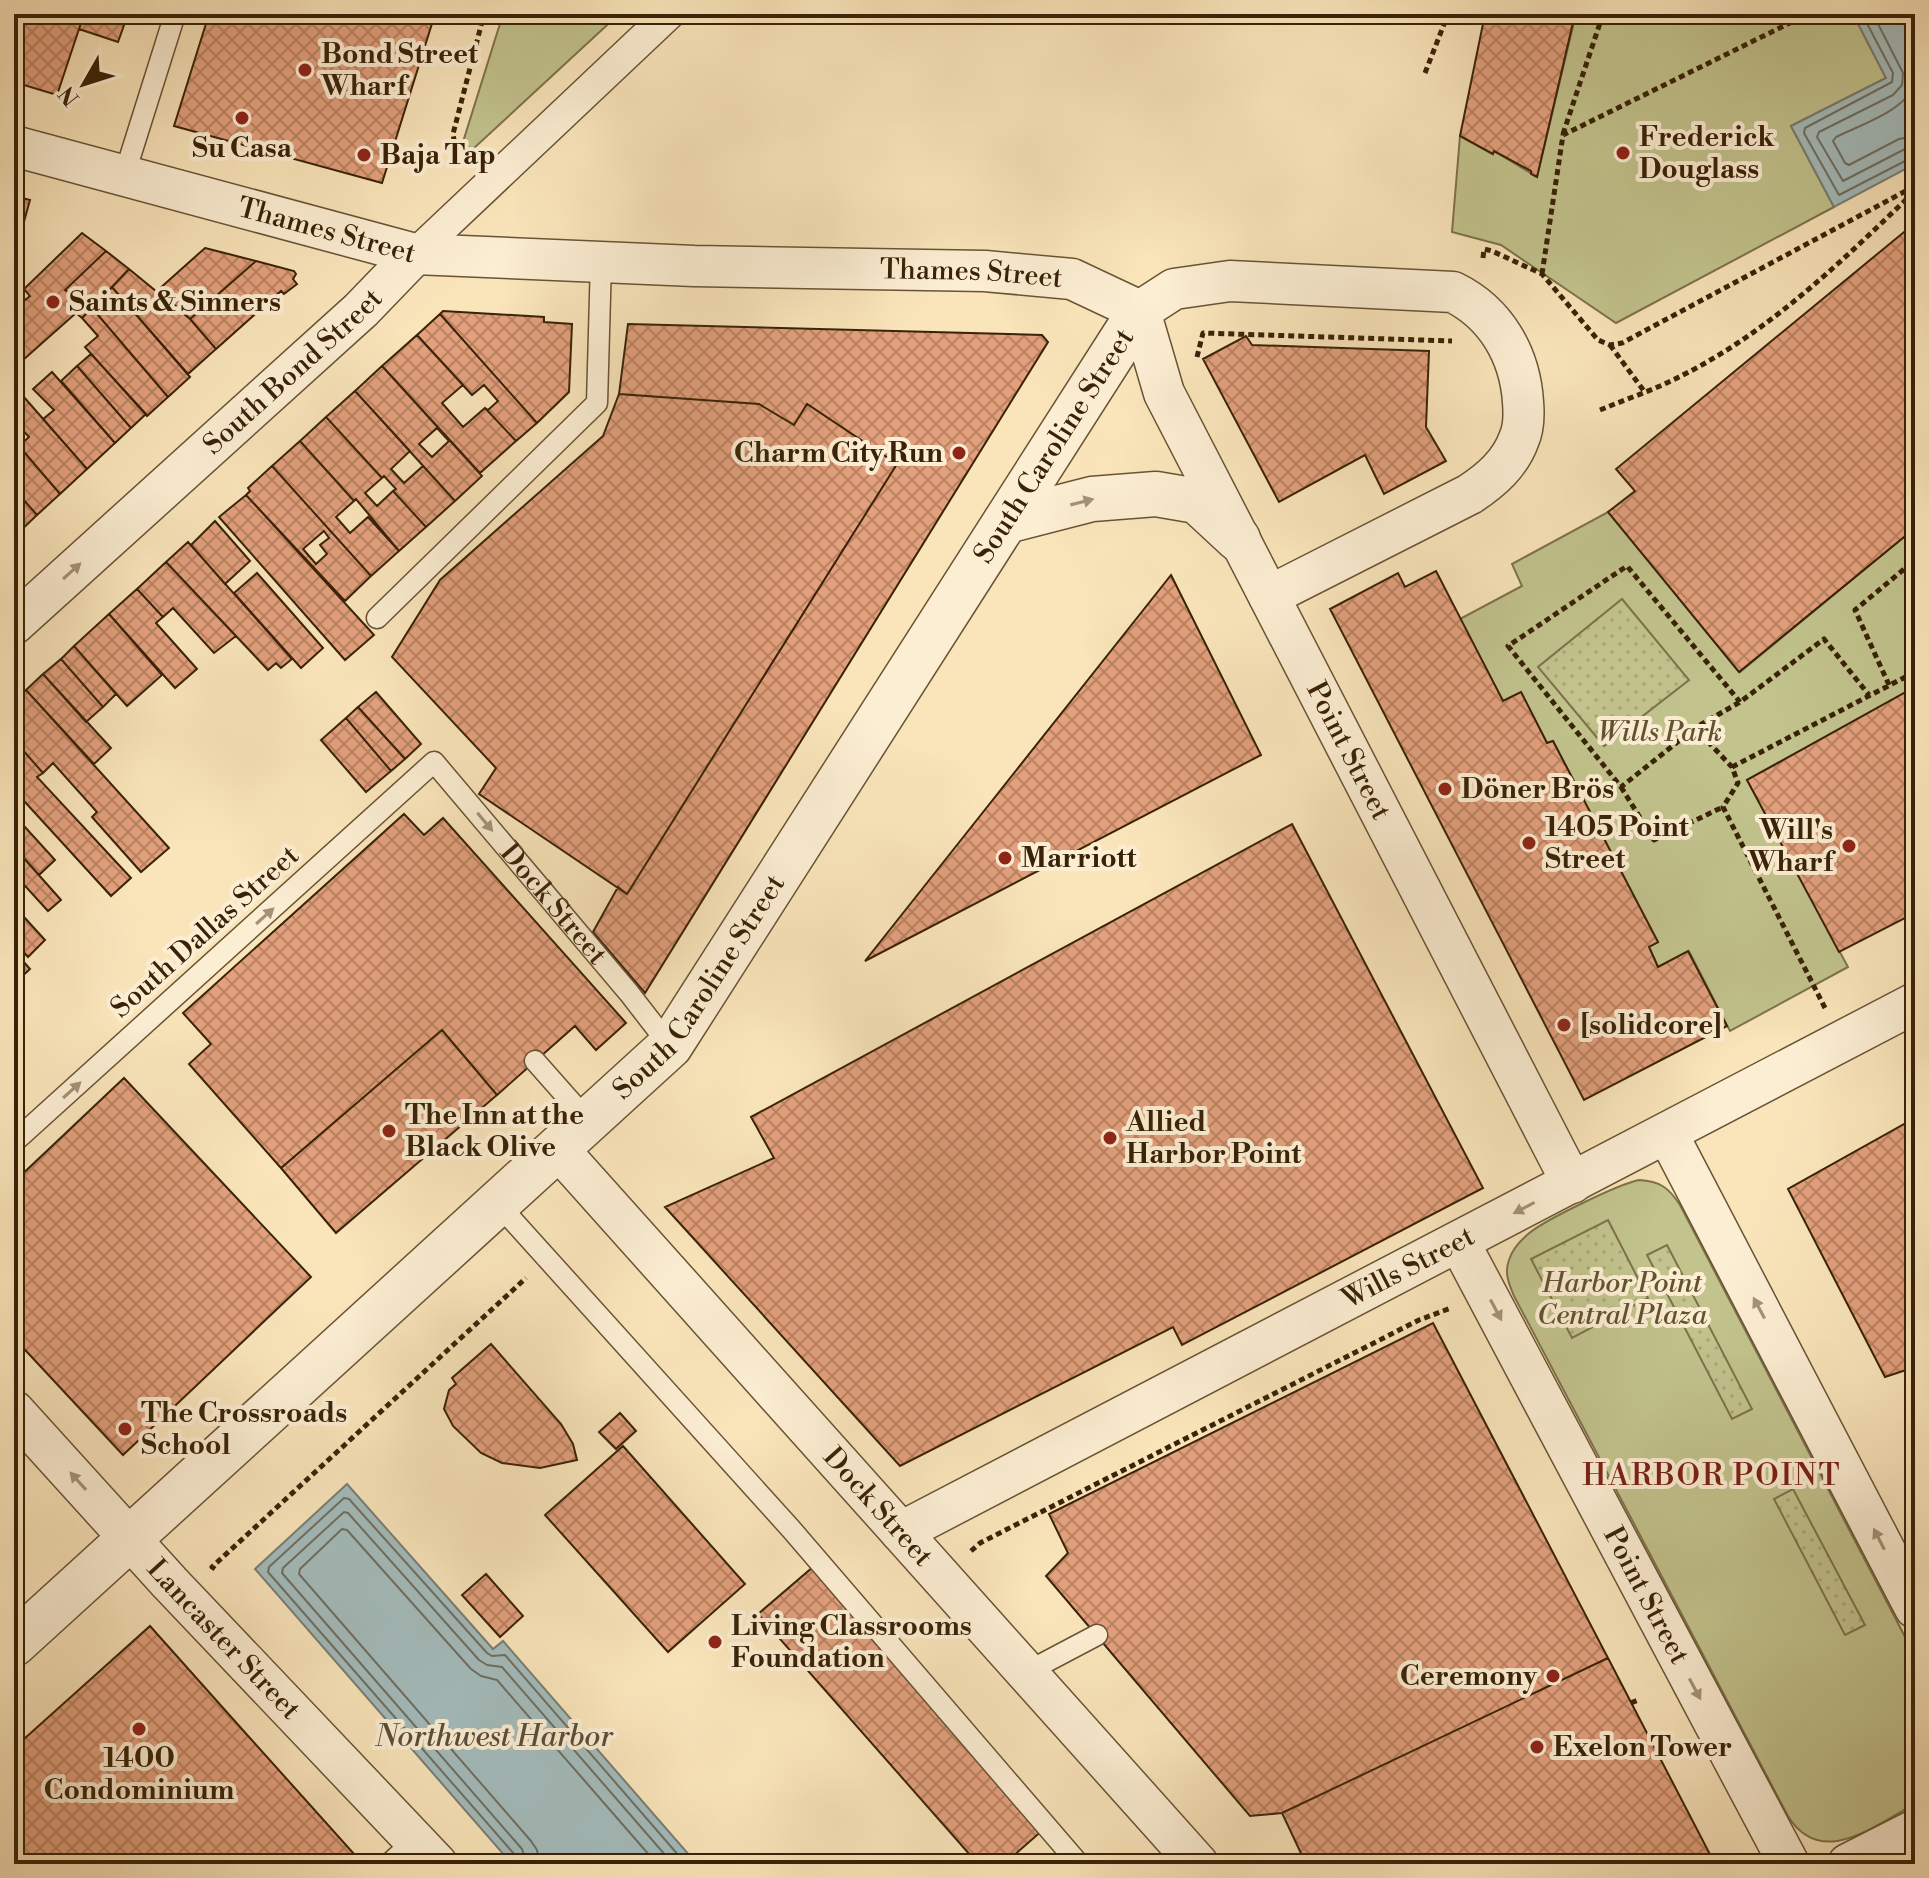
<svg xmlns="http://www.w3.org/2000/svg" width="1929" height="1878" font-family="'Libre Bodoni',serif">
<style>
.green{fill:#c2c38d;stroke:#7e724a;stroke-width:2}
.garden{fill:url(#garden-dots);stroke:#7e724a;stroke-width:2}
.water{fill:#a4bcbc;stroke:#797e74;stroke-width:2}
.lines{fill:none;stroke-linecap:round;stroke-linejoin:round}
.shore{stroke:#6e6f62;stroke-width:2}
.building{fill:url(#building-cross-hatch);stroke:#392207;stroke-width:2;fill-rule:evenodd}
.service-casing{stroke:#695334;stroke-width:23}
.pedestrian-casing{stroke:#695334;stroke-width:33}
.minor-casing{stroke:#695334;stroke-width:43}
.tertiary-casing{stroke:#695334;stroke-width:47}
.path{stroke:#392207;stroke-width:5;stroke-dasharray:6 4;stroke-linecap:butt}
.service{stroke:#fceed3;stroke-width:20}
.pedestrian{stroke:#fceed3;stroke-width:30}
.minor{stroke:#fceed3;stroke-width:40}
.tertiary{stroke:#fceed3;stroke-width:44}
.oneway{fill:#a49277}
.poi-dot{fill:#8f2418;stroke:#fceed3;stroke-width:3}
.labels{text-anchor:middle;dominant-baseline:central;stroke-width:8;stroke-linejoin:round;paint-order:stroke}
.poi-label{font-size:28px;font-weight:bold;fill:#392207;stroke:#fceed3;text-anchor:start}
.street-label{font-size:28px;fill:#392207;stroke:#fceed3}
.park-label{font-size:28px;font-style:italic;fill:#62522f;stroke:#fceed3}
.neighbourhood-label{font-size:30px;letter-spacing:2px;fill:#7a1f14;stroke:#fceed3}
.water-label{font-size:30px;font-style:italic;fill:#59503d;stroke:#fceed3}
</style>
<defs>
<pattern id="garden-dots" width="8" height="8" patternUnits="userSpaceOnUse" patternTransform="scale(2)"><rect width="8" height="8" fill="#c2c38d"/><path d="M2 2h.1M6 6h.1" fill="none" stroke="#a7a778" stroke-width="1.8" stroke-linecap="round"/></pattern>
<pattern id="building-cross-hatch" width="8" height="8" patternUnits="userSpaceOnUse" patternTransform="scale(2)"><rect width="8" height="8" fill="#e3a07c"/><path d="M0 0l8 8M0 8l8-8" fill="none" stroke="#b98264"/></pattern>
</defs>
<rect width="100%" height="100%" fill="#fae5bb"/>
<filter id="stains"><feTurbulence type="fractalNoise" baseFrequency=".0025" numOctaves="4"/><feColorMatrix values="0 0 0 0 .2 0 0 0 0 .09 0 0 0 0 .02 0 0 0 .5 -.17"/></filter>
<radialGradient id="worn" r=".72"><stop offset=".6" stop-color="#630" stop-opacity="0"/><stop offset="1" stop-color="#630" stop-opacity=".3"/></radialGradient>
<path class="green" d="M503,14h116l-147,136 -9,-8z
M1593,14h99l39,3 1,-3h121l33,64 -95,48 43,81 -218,116 -115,-78 -49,-13 8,-96 32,18 2,-3 43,26 38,-159 17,2z
M1608,512l132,160 175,-144v159l-168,93 101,187 -118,64 -41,-80 -31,16 -9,-20 9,-5 -105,-201 -6,2 -26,-51 -18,9 -43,-82 62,-33 -10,-22z
M1639,1180c21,1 30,8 41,25l235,451v148c-40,21 -94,66 -127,12l-274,-520c-5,-12 -10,-23 -5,-36 3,-10 10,-18 18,-25 15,-14 92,-51 112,-55z"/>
<path class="garden" d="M1622,599l67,81 -85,66 -66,-79z
M1608,1220l40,78 -76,40 -41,-79z
M1667,1245l85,164 -20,10 -85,-164z
M1793,1489l72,136 -20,10 -71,-136z"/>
<path class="water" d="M1853,14h62v150l-81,43 -43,-81 95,-48z
M347,1484l146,165 10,-8 194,223h-185l-257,-295z"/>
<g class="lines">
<path class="shore" d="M1862,14l31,59 -1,9 -87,46 -1,5 35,62 70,-36 6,-1
M1873,14l30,59 -1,12 -9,10 -74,37 -2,5 26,44 62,-32 10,-1
M1915,83c-8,27 -55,42 -79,54l-3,4 12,22 4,2 50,-26 16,-3
M517,1864l-2,-9 -247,-283 1,-5 75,-69 5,1 138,154 5,3 13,-1 181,209
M527,1864l-5,-15 -240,-276 1,-5 61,-56 4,1 131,147 8,5 15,2 171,197
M539,1864l-2,-14 -6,-9 -232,-267 1,-5 42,-40 5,1 124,139 10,7 16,4 160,184"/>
</g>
<path class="building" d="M14,14h70l-27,81 -43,-13z
M84,14h44l-10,28 -39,-13z
M209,14h226l-53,169 -208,-57z
M1485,14h90l-38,163 -6,-3v-3l-37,-20 -1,3 -33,-18z
M14,196l16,4 -10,36 -6,-1z
M1915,223v305l-176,144 -131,-160 27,-21 -19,-22z
M82,233l24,18 -41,39 27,18 -10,10 -6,-5 -62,55v-59l16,-13 -6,-7z
M205,248l51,13 -66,58 -32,-29z
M106,251l23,18 -37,39 -27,-18z
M256,261l38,10 2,3 -3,5 4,5 -13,10 -3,-3 -65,58 -26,-30z
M129,269l61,50 26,30 -28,25 -76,-87z
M112,287l78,90 -22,20 -76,-89z
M92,308l76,89 -21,19 -62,-69 13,-11 -16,-18z
M443,311l101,6v5l28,2 -3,68 -32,31 -97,-109z
M440,314l97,109 -21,18 -31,-33 3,2 10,-9 -14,-16 -12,10 -55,-60z
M628,324l414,11 6,7 -403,651 -52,-61 25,-45 9,7 270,-430 -90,-60 -13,21 -35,-21 -140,-10z
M417,335l46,50 -21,18 21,24 22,-19 31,33 -36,32 -98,-107z
M1246,336l6,9 177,6 -3,76 20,34 -62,33 -19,-39 -86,47 -76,-143z
M91,354l55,60 -15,14 -54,-62z
M77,366l54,62 -16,15 -54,-62z
M382,366l100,110 -27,25 -100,-110zM437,428l12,13 -17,16 -13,-13z
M52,372l63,71 -28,26 -44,-50 11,-9 -21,-21z
M355,391l55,60 -19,18 13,14 19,-17 32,35 -29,26 -33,-36 3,-2 -12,-13 -2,2 -56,-61z
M619,394l140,10 35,21 13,-21 90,60 -270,430 -148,-100 17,-26 -104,-111 48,-77 163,-144z
M23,396l64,73 -27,25 -41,-48 10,-9 -8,-9 -7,5v-35l3,3z
M326,417l56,61 -17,15 12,13 16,-15 33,36 -27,24 -43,-52 -2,2 -54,-60z
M300,441l54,60 -18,16 14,16 18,-16 31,34 -28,25 -99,-110z
M19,446l41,48 -23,21 -23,-26v-39z
M272,466l99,110 -26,25 -99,-106 4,-4 -2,-3zM324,531l5,7 -9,7 7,9 -11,10 -13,-15z
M14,489l23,26 -21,20 -2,-2z
M246,495l128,140 -29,25 -126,-143z
M215,521l35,40 -25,23 -34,-39z
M188,542l104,117 -11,9 -5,-5 -8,7 -102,-108z
M166,562l70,74 -22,17 -41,-45 -10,9 -26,-28z
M1436,571l67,130 18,-9 26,51 6,-2 105,201 -9,5 9,20 30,-16 39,75 -143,74 -254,-491 68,-36 7,14z
M257,573l66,75 -22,20 -67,-75z
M1171,575l90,180 -396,206z
M137,589l26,28 -7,6 41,46 -22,19 -66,-74z
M109,614l53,61 -35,31 -53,-60z
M74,646l42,48 -13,13 -42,-48z
M61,659l42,48 -17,15 -43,-48z
M43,674l68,74 -17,16 -68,-74z
M1915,687v226l-76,39 -92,-172z
M26,690l143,158 -28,24 -49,-55 5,-5 -44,-49 -10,10 -29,-33v-34l5,-5 -2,-3z
M376,692l45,52 -16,15 -47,-52z
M358,707l47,52 -14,12 -45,-53z
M346,718l45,53 -25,21 -45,-52z
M14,740l29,33 -6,4 94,101 -20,18 -97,-106z
M404,814l20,21 19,-17 183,205 -30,27 -21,-24 -78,69 -55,-65 -161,138 -92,-104 22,-20 -28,-31z
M14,815l41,45 -16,15 -25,-28z
M1292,824l191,364 -301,157 -9,-18 -273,139 -235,-259 109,-49 -23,-41z
M14,847l47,53 -13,11 -31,-34 -3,4z
M14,906l31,34 -17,17 -14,-15z
M14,951l16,18 -16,15z
M442,1030l55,65 -161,138 -55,-65z
M124,1078l187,199 -188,178 -109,-117v-156z
M1915,1118v249l-30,10 -97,-188z
M1433,1323l175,335 -326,155 -32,3 -204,-240 22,-23 -19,-39z
M491,1344l70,80 12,20 4,16 -37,8 -38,-5 -21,-10 -28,-27 -9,-17 5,-19 7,-6 -4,-6z
M620,1413l16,18 -20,18 -17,-17z
M623,1446l122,138 -77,68 -123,-137z
M813,1567l231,262 -40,35h-26l-220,-250z
M486,1574l37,42 -23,21 -38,-42z
M150,1626l74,83 139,155h-349v-116z
M1608,1658l107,206h-409l-24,-51z"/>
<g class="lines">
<g class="service-casing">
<g id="service">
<path d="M124,176l51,-162"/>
<path d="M377,618l220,-215 4,-142"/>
<path d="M535,1061l53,60"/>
<path id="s1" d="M14,1142l420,-380 195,231 41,53"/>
<path d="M498,1204l293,325 288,335"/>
<path d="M1025,1673l72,-38"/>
<path d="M389,1864l26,-24"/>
</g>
</g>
<g class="pedestrian-casing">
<path id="pedestrian" d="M415,254l254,-240"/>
</g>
<g class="minor-casing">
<g id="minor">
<path id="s2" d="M14,146l401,108 279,12 291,5 87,8 68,32"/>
<path id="s3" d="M1140,311l24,82 408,790"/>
<path d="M1140,311l34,-22 56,-8 223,11c43,21 67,63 70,110 1,12 1,26 -4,37 -9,25 -28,41 -49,55l-201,102"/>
<path id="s4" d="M14,624l347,-314 54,-56"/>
<path d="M1667,1133l248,475"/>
<path id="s5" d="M558,1149l640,715"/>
<path id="s6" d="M1459,1242l330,622"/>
<path id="s7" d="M14,1411l156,172 267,281"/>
<path id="s8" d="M901,1532l1014,-529"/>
<path d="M1848,1864l67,-34"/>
</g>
</g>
<g class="tertiary-casing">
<g id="tertiary">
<path d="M1006,521l86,-22 64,-5 41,7 41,38"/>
<path id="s9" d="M14,1644l656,-598 470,-735"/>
</g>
</g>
<path class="path" d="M1425,73l23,-59
M1563,134l40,-120
M458,162l-5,-28 31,-120
M1483,258l1,-9 8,2 50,23 56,66 12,5 12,-2 293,-157
M1542,274l21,-139 245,-121
M1610,345l34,46
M1197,357l6,-24 249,8
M1600,410c26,-11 54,-20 79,-33 91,-45 164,-117 236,-186
M1904,569l11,13
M1889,685l-34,-75 60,-50
M1695,728l-74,59 -113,-141 119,-80 113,136
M1732,767l183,-95
M1621,787l33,53 69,-33
M1825,1008l-102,-201 15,-24 -6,-16 -37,-39 45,-26 84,-63 45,56
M971,1551l9,-8 439,-223 32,-12
M215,1569l-3,-2 314,-289
M1631,1703l7,-3"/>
<use href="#service" class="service"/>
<use href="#pedestrian" class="pedestrian"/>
<use href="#minor" class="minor"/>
<use href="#tertiary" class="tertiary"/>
</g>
<defs><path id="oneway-solid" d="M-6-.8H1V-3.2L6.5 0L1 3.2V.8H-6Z" transform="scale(2)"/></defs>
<g class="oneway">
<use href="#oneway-solid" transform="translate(1082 502) rotate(-14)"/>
<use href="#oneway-solid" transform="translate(72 571) rotate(-42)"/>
<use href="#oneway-solid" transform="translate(485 822) rotate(50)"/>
<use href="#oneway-solid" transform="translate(265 916) rotate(-42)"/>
<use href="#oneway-solid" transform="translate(72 1090) rotate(-42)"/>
<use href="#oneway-solid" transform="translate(1524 1208) rotate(152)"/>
<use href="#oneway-solid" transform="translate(1759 1308) rotate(-118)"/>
<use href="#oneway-solid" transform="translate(1496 1310) rotate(62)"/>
<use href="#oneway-solid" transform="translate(78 1481) rotate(-132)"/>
<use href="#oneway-solid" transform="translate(1879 1539) rotate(-117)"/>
<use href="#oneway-solid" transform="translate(1695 1689) rotate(62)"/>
</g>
<g class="poi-dot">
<circle cx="305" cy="70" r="8"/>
<circle cx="242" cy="118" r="8"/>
<circle cx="1623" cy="153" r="8"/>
<circle cx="364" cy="155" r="8"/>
<circle cx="53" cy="302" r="8"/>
<circle cx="959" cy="453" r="8"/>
<circle cx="1445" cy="789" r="8"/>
<circle cx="1529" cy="843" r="8"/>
<circle cx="1849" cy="846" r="8"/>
<circle cx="1005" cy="858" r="8"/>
<circle cx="1564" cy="1025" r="8"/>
<circle cx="389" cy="1131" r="8"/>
<circle cx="1110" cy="1138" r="8"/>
<circle cx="125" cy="1429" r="8"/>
<circle cx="715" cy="1642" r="8"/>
<circle cx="1553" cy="1676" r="8"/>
<circle cx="139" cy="1729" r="8"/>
<circle cx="1537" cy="1747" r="8"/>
</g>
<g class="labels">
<g class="poi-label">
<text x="321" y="54">Bond Street<tspan x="321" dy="32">Wharf</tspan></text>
<text x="1639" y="137">Frederick<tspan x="1639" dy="32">Douglass</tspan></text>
<text x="242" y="148" text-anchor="middle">Su Casa</text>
<text x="380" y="155">Baja Tap</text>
<text x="69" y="302">Saints &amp; Sinners</text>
<text x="943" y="453" text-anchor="end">Charm City Run</text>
<text x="1461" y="789">Döner Brös</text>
<text x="1545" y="827">1405 Point<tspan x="1545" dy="32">Street</tspan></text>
<text x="1833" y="830" text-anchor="end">Will's<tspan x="1833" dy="32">Wharf</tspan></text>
<text x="1021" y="858">Marriott</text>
<text x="1580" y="1025">[solidcore]</text>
<text x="405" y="1115">The Inn at the<tspan x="405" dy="32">Black Olive</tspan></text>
<text x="1126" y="1122">Allied<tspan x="1126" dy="32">Harbor Point</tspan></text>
<text x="141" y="1413">The Crossroads<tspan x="141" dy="32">School</tspan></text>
<text x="731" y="1626">Living Classrooms<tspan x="731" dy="32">Foundation</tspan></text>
<text x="1537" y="1676" text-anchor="end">Ceremony</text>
<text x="1553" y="1747">Exelon Tower</text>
<text x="139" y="1758" text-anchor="middle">1400<tspan x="139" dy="32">Condominium</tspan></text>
</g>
<g class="street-label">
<text stroke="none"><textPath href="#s2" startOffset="324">Thames Street</textPath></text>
<text stroke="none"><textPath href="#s2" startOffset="972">Thames Street</textPath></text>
<text stroke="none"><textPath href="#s4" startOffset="376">South Bond Street</textPath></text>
<text stroke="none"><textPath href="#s9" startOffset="1600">South Caroline Street</textPath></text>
<text stroke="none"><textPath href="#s3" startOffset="488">Point Street</textPath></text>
<text stroke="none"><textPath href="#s1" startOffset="752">Dock Street</textPath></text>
<text transform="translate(205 932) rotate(-42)">South Dallas Street</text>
<text stroke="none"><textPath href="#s9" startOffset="952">South Caroline Street</textPath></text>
<text stroke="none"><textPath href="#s8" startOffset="572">Wills Street</textPath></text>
<text stroke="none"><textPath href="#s5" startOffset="480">Dock Street</textPath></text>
<text stroke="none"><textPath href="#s6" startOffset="400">Point Street</textPath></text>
<text stroke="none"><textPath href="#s7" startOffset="310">Lancaster Street</textPath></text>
</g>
<g class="park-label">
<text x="1660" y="732">Wills Park</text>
<text x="1622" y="1283">Harbor Point<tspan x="1622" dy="32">Central Plaza</tspan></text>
</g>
<g class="neighbourhood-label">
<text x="1712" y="1476">HARBOR POINT</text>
</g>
<g class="water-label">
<text x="494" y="1737">Northwest Harbor</text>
</g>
</g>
<rect width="1929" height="1878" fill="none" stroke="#fae5bb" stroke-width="48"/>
<rect x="16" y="16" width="1897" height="1846" fill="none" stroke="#392207" stroke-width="4"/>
<rect x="24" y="24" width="1881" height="1830" fill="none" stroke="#392207" stroke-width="2"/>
<g transform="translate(84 84) rotate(231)" stroke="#fceed3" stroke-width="6" paint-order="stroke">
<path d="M0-6L14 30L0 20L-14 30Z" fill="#392207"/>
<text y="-12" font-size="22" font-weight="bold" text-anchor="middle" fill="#392207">N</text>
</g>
<rect width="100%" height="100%" filter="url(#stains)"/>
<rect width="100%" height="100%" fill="url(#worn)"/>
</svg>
